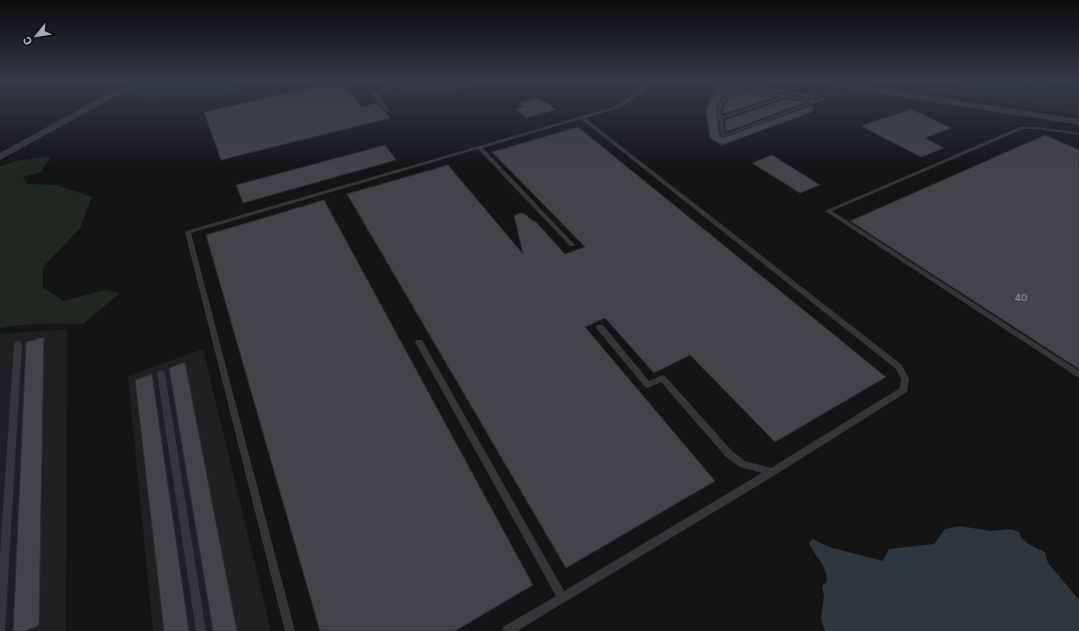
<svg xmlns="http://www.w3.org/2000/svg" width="1079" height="631" font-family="Rubik,sans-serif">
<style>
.built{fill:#202022}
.green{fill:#202821}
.water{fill:#2e373d}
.building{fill:#434448;stroke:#2e2e31}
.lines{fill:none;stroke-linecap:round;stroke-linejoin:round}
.service{fill:#35363a;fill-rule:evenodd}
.minor{fill:#35363a;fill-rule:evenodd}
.labels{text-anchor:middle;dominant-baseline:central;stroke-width:4;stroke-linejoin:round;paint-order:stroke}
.number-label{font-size:10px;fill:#8d929a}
</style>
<rect width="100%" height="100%" fill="#141415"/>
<path class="built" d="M868,81h211v34z
M67,329l-1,302h-66v-297z
M203,349l68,282h-118l-25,-255z"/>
<path class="green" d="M158,81h68l16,10 -34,7 -25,-1 -31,3 -19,-1 -3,-5z
M897,81h48v3l-9,3z
M972,81h83c-11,5 -26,-2 -38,5l15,6 7,-1 -4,-5 5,-1 24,6h15v13l-13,-2 -1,5 -98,-16 -3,-3 8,-4z
M51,156l-10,16 -18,5 4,7 30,1 35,12 -12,31 -37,39v20l20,14 42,-11 15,3 -37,31c-28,-1 -55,-1 -83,4v-162l16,-5z"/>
<path class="water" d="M960,526l30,5 21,-2 8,3 3,7 8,6 15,7 3,11 31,37v31h-254l-4,-12 3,-23 -2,-10 5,-5c-1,-20 -13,-23 -18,-39l4,-3 16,8 54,14 6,-12 45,-5 11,-15z"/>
<path class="building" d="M342,81l20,26 15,-4 13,15 -169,42 -17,-48z
M735,82l80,14 -1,2 -78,-12z
M724,85l10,7 -11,3 -7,13 4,28 2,2 91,-33 -1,7 -90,33 -12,-7 -4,-29 11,-22z
M744,92l31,5 -52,17v-5l6,-10 14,-4z
M538,98l5,5 3,-1 10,8 -30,8 -10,-9 8,-2 -5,-4z
M786,99l20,3 -80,30 -1,-12z
M911,109l40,19 -26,10 19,10 -23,9 -60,-31z
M578,127l308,250 -111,65 -85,-87 -36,18 -49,-55 -20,9 130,154 -149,87 -219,-374 101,-29 75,89 -9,-38 6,-3 5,1 8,7h2l30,33 20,-7 -93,-95z
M1045,135l34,15v219l-229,-148z
M385,145l11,15 -153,43 -7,-18z
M772,155l48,30 -20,8 -48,-30z
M324,200l209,385 -78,46h-135l-114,-396z
M44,337l-5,288 -13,6h-13l13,-289z
M185,362l52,269h-24l-44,-263z
M152,374l20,138 17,119h-25l-29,-251z"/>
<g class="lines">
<path class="service" d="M647,81h4l-8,12 -26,16 -32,9 317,247 7,14 -2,13 -132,83 -258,156h-15l1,-4 53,-31 -141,-254 1,-2h6l142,251 198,-118 -22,-6 -14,-10 -65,-75 -13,6 -3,-1 -48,-58 -1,-2 1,-2h6l46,56 13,-6 3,1 67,75 13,10 26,7 129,-80 1,-9 -5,-10 -315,-250 -98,29 91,96 1,1 -1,1h-4l-92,-97 -287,84 104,398h-10l-100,-399 1,-1 427,-124 26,-16z
M722,81h4l9,6 81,13 17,-6 2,1 -112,42 -2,-1 -4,-27 7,-13 13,-3zM739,90l42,7 -59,19 -1,-7 7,-11 15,-4v-2zM786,97l25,5 -86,32 -2,-15z
M395,82l4,1 -22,11 13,17 -4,1 -14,-18z
M1020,127h18l41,6v2l-41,-6h-15l-191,82 247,160v7l-254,-167z
M18,341l3,1 1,2 -17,287h-5v-78l14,-209 1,-2z
M161,370l3,1 1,2 41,258h-10l-39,-258 1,-2z"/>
<path class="minor" d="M142,81h11l-42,18 -111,61v-7l105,-58z
M388,81c16,0 31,5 47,5 19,-1 37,-6 56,-5l-1,2c-20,5 -89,16 -102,-2z
M815,81h19l245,38v6l-260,-41z"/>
</g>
<linearGradient id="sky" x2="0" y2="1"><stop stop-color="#0b0b0c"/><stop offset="0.48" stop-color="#343a46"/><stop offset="1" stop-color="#343a46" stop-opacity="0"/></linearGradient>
<rect width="1079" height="169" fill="url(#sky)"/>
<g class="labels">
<g class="number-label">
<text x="1021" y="298">40</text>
</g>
</g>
<g transform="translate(36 36) rotate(240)" stroke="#0f0f10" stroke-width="3" paint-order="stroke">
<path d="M0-3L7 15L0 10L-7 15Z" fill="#a6acb5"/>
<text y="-6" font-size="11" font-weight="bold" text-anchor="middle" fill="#a6acb5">С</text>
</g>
</svg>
